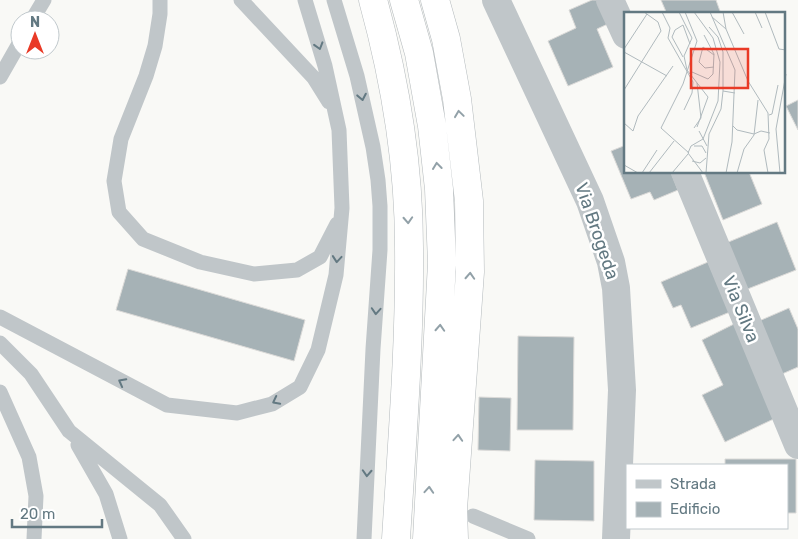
<svg xmlns="http://www.w3.org/2000/svg" width="798" height="539" font-family="Rubik,sans-serif">
<style>
.building{fill:#a6b2b6;stroke:#dbdad8}
.lines{fill:none;stroke-linecap:round;stroke-linejoin:round}
.motorway-casing{stroke:#b3b9bc;stroke-width:29}
.service{stroke:#c0c6c9;stroke-width:15}
.minor{stroke:#c0c6c9;stroke-width:28}
.tertiary{stroke:#c0c6c9;stroke-width:28}
.motorway{stroke:#fff;stroke-width:28}
.oneway{stroke:#637982}
.oneway2{stroke:#92a1a8}
.labels{text-anchor:middle;dominant-baseline:central;stroke-width:5;stroke-linejoin:round;paint-order:stroke}
.street-label{font-size:18px;fill:#637982;stroke:#fff}
.inset-road{fill:none;stroke:#b0babe;stroke-width:1}
.view{fill:#e93a26;fill-opacity:0.15;stroke:#e93a26;stroke-width:2.5}
.inset-edge{fill:none;stroke:#637982;stroke-width:2.5}
</style>
<rect width="100%" height="100%" fill="#f9f9f6"/>
<path class="building" d="M592,0h10l10,22 -15,7 16,38 -45,19 -20,-45 28,-13 -7,-18z
M661,0h55l5,14h-54z
M798,100v30l-12,-24z
M626,145v27h45l7,18 -24,10 -4,-8 -19,7 -20,-48z
M704,172h45l13,32 -39,16z
M777,222l19,48 -51,20 -19,-47z
M708,262l22,50 -39,16 -10,-23 -8,3 -12,-26z
M128,269l177,51 -11,41 -178,-51z
M789,308l9,21v38l-16,7 -23,-53z
M736,323l44,93 -55,26 -23,-47 21,-10 -21,-45z
M518,336l56,1 -1,93h-56z
M479,397l32,1 -1,53 -32,-1z
M725,459h71v54h-9v-48h-62z
M535,460l59,1v60l-60,-1z"/>
<g class="lines">
<g class="motorway-casing">
<path id="motorway" d="M373,0c22,80 36,164 36,247 1,97 -7,195 -13,292
M404,0l15,53 13,73 7,63 3,74 -15,276
M435,0l11,39 11,60 12,102 1,71 -17,237 1,30"/>
</g>
<path class="service" d="M160,0v14l-5,32 -9,30 -25,63 -7,42 5,31 24,27 57,23 54,12 43,-4 23,-13 17,-33
M241,0l73,78 15,24
M334,0l23,76 16,71 5,33 2,26v44l-7,99 -9,190
M32,20l12,-20
M0,77l20,-35
M0,317l167,88 70,8 35,-9 28,-17 18,-37 18,-75 6,-67 -3,-78 -14,-64 -20,-66
M0,343l31,31 38,57 91,74 24,34
M0,392l29,65 7,39 -2,43
M78,445l28,49 14,45
M473,516l55,23"/>
<path class="minor" d="M610,0l16,35
M685,172l113,273"/>
<path class="tertiary" d="M496,0l94,201 21,61 5,26 6,102 -6,149"/>
<use href="#motorway" class="motorway"/>
</g>
<defs><path id="oneway-chevron" d="M-2-3.5L2.5 0L-2 3.5" fill="none" stroke-width="1.6" stroke-linecap="round" stroke-linejoin="round" transform="scale(1.25)"/></defs>
<g class="oneway">
<use href="#oneway-chevron" transform="translate(319 46) rotate(73)"/>
<use href="#oneway-chevron" transform="translate(362 97) rotate(79)"/>
<use href="#oneway-chevron" transform="translate(337 259) rotate(95)"/>
<use href="#oneway-chevron" transform="translate(376 311) rotate(94)"/>
<use href="#oneway-chevron" transform="translate(122 382) rotate(-152)"/>
<use href="#oneway-chevron" transform="translate(276 401) rotate(153)"/>
<use href="#oneway-chevron" transform="translate(367 473) rotate(93)"/>
</g>
<g class="oneway2">
<use href="#oneway-chevron" transform="translate(459 114) rotate(-98)"/>
<use href="#oneway-chevron" transform="translate(437 166) rotate(-97)"/>
<use href="#oneway-chevron" transform="translate(408 220) rotate(87)"/>
<use href="#oneway-chevron" transform="translate(470 276) rotate(-87)"/>
<use href="#oneway-chevron" transform="translate(440 328) rotate(-87)"/>
<use href="#oneway-chevron" transform="translate(458 438) rotate(-86)"/>
<use href="#oneway-chevron" transform="translate(429 490) rotate(-86)"/>
</g>
<g class="labels">
<g class="street-label">
<text transform="translate(597 231) rotate(71)">Via Brogeda</text>
<text transform="translate(741 309) rotate(68)">Via Silva</text>
</g>
</g>
<g transform="translate(624 12)">
<rect width="161" height="161" fill="#f9f9f6"/>
<path class="inset-road" d="M38,0l8,16 -2,10 25,44 -1,11 -8,17M55,0l13,26 -8,18 3,14 21,27 -11,30M61,0l12,29 -14,43 -22,44 28,25M70,0l19,26 7,24 -2,39 -15,38M86,0l25,58 -3,72 -6,31M99,0l3,17M108,0l12,22M131,0l7,16M141,0l14,37 7,1M88,5l14,12 22,52 20,32 1,26 -5,11 4,23M59,13l7,19M85,15l9,10 5,15v39M0,37l23,-35M0,40l43,24M90,43l-11,-8 -4,15 6,6 9,-1M59,45l-11,-20 3,-7 8,-5M68,60l16,7 5,-5 1,-20 -10,-19M0,78l37,-59 -3,-9 -14,-10M145,103l3,-1 6,-29M0,111l9,8 5,-15 35,-50M109,114l4,4 17,4M70,116l7,-10 -4,-35M75,119l8,15M85,122l12,-25 2,-18 12,2M130,122l7,-3 9,2M79,127l-12,7 -3,7 15,20M70,134h8l4,7M68,149l8,2 6,-5M0,153l14,8M18,161l15,-23M25,161l25,-32M48,161l16,-19M82,161l3,-39M113,161l7,-24 10,-14 4,-35M156,161l-4,-44 10,-55"/>
<path class="view" d="M67,37h57v39h-57z"/>
<rect width="161" height="161" class="inset-edge"/>
</g>
<rect x="626" y="464" width="162" height="65" fill="#ffffff" stroke="#c1c9cd"/>
<rect x="636" y="480" width="25" height="8" fill="#c0c6c9" stroke="#c1c9cd"/>
<text x="670" y="489" font-size="15" fill="#637982">Strada</text>
<rect x="636" y="502" width="25" height="15" fill="#a6b2b6" stroke="#c1c9cd"/>
<text x="670" y="514" font-size="15" fill="#637982">Edificio</text>
<g transform="translate(35 35)"><circle r="24" fill="#ffffff" stroke="#c1c9cd"/>
<path d="M0-4L9 19L0 12L-9 19Z" fill="#e93a26"/>
<text y="-8" font-size="14" font-weight="bold" text-anchor="middle" fill="#637982">N</text>
</g>
<path d="M12 519v8h90v-8" fill="none" stroke="#637982" stroke-width="2.5"/>
<text x="20" y="519" font-size="15" fill="#637982" stroke="#ffffff" stroke-width="4" paint-order="stroke">20 m</text>
</svg>
